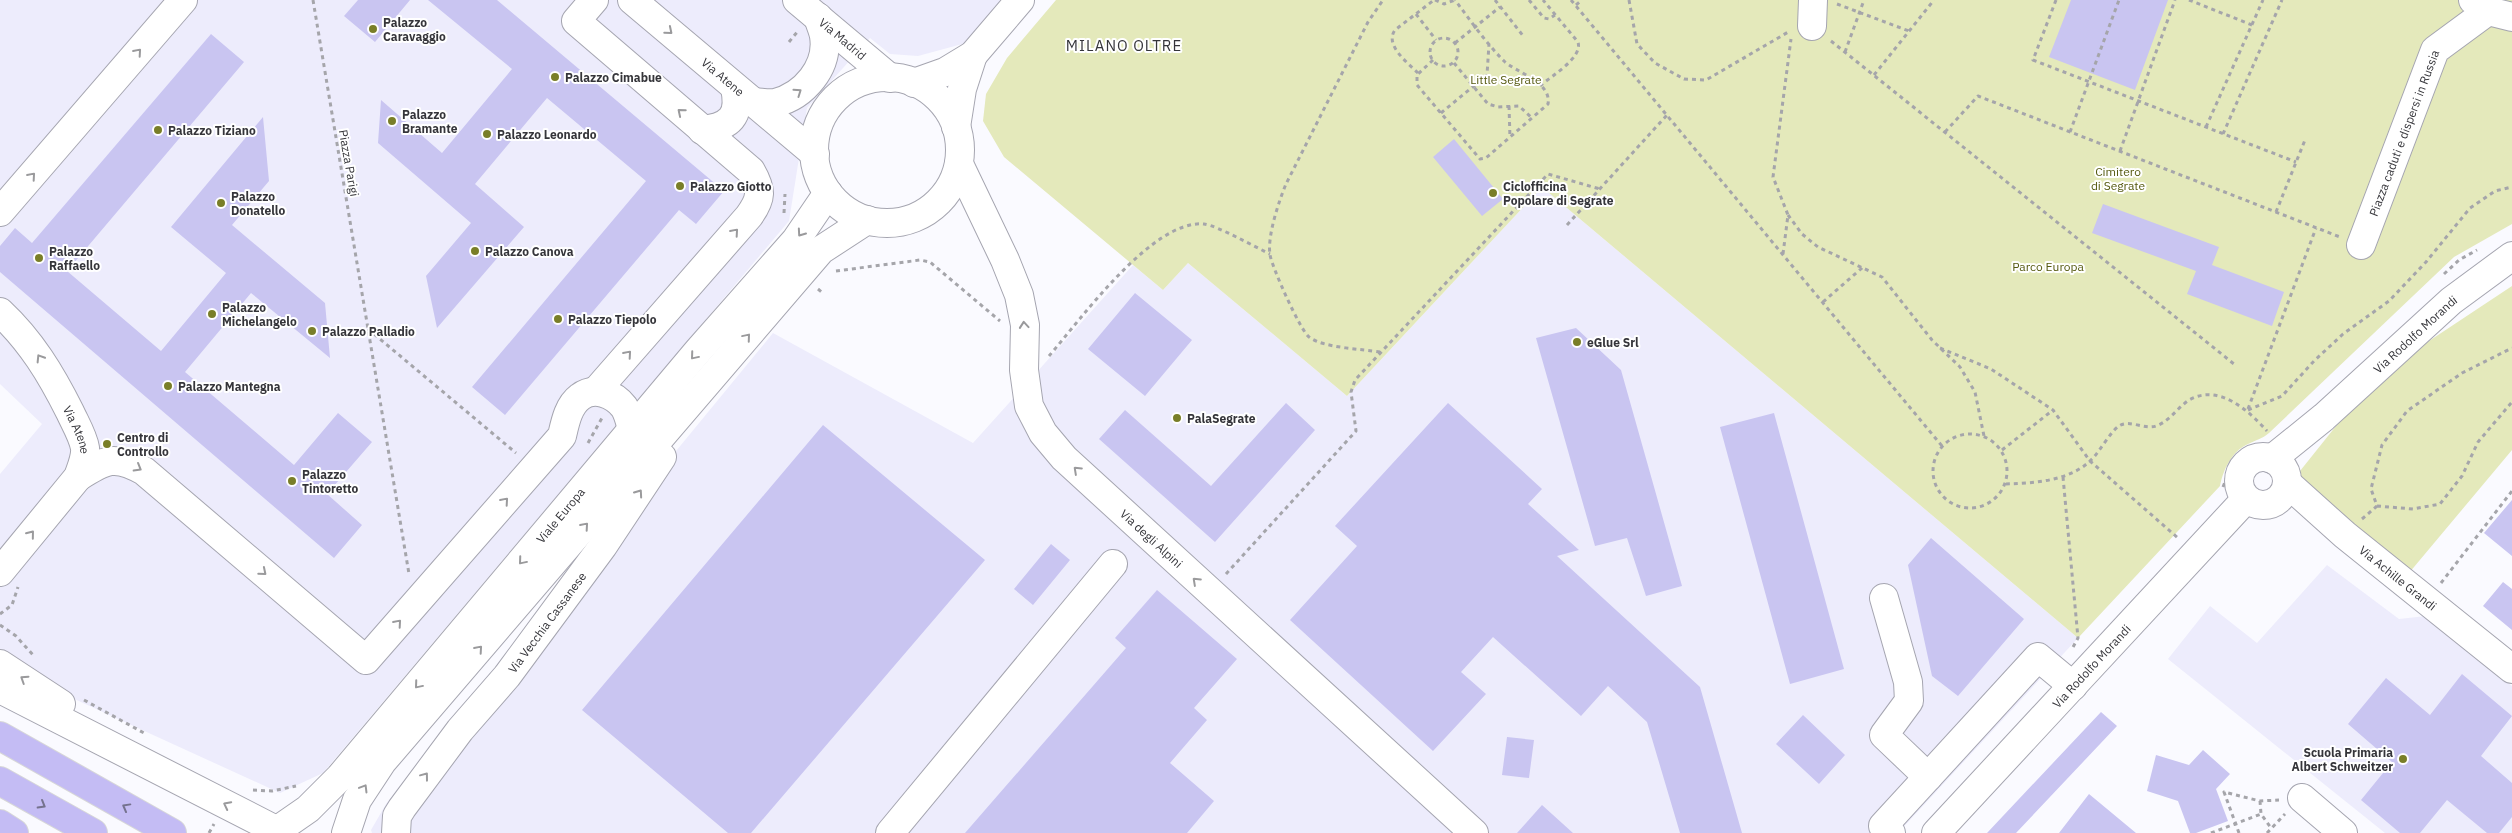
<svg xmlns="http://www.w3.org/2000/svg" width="2512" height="833" font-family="'IBM Plex Sans',sans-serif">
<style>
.built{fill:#edecfc}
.green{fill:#e4e9bb}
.building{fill:#c9c5f1}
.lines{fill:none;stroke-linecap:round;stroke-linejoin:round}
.minor-casing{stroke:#a5a5b0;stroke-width:30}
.major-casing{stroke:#d7d7d8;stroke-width:30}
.path{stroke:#a5a5aa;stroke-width:3;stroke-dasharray:4 4;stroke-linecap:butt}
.minor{stroke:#fff;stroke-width:28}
.major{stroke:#c4bcf4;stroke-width:28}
.oneway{stroke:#9a9a9c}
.oneway2{stroke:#75728e}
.poi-dot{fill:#797e28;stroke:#fff;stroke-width:2}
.labels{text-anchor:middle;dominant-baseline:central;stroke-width:4;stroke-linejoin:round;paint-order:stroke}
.poi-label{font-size:12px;font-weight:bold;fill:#35353a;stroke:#fff;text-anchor:start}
.street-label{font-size:12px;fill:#35353a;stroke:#fff}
.park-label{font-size:12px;fill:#55590f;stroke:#fff}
.quarter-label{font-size:15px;letter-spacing:1px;fill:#35353a;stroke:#fff}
</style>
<rect width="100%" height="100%" fill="#fafaff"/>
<path class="built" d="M0,0h1003l-37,43 -48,13 -28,-2 -20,-16 -63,70 -18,113 -466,552 -43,20 -280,-128v-191l42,-50 -42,-40z
M1542,187l536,451 -180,195h-1526l-1,-3 15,-26 387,-471 200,110 160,-178 30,25 25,-27 159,133z
M2327,565l72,54 27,-3 86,70v147h-127l-217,-174 42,-53 47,37z"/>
<path class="green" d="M1056,0h1456v224l-58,33 -185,176c-7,6 -13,7 -21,11 -16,7 -25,26 -28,42l-142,152 -536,-451 -195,209 -159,-133 -25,27 -159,-133 -21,-36 3,-27 21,-36z
M2512,286v164l-103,123 -113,-97 48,-60 79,-71z"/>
<path class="building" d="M358,0h52l-35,42 -31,-26z
M428,0h69l227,191 -28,33 -17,-14 -174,205 -33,-28 174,-206 -99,-83 -72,86 49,43 -87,101 -11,-52 45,-53 -93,-80 3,-43 61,53 70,-84z
M2071,0h97l-33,90 -86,-33z
M211,34l33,28 -177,209 94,80 65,-78 -55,-46 92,-110 6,64 -37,44 93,78 5,55 -79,-65 -66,79 109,93 44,-52 34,29 -45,52 35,31 -28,33 -334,-286v-26l15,-18 17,15z
M1454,139l49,60 -21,17 -49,-59z
M2103,204l116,43 -7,18 72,27 -12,34 -85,-32 9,-23 -104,-38z
M1135,293l57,47 -47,56 -57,-47z
M1576,328l45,42 61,216 -36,10 -19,-58 -32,8 -59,-208z
M1286,403l29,27 -100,112 -116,-103 26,-29 86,76z
M1448,403l94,86 -14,15 51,46 -22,6 143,131 42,146h-62l-33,-111 -39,-36 -27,30 -88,-79 -32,35 25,22 -53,57 -143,-131 67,-74 -22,-20z
M1774,413l70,256 -54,15 -70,-257z
M823,425l162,135 -234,273h-23l-146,-123z
M2512,500v56l-28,-23z
M1931,538l93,81 -66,77 -26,-20 -24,-111z
M1051,544l19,16 -37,45 -19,-16z
M2503,582l9,7v41l-29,-24z
M1157,590l80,69 -43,49 13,12 -37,43 44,38 -27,32h-222l161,-185 -11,-10z
M2462,674l50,42 -31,40 31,27v34l-13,16h-12l-40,-33 -27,33h-20l-39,-33 31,-38 -44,-38 38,-46 44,37z
M2101,712l16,14 -101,107h-29z
M1803,715l42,40 -26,29 -43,-40z
M1507,737l27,3 -5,38 -27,-3z
M2203,750l27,24 -14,15 12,32 -32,12h-6l-12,-32 -31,-10 9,-36 33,10z
M2089,794l47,39h-77z
M1542,805l31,28h-56z"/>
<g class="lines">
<g class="minor-casing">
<g id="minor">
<path d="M594,0l-18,21 175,150c11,19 11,27 -2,45l-153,175"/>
<path id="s1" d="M632,0l183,154"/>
<path id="s2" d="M797,0l93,78"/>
<path d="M2473,0l15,11 24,6"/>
<path d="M1812,26l1,-26"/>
<circle cx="887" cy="150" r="73"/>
<path d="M914,83l31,-11 28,-17 47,-55"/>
<path d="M752,102c7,0 16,2 23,1 29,-7 54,-36 49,-67 -1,-6 -4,-12 -6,-19"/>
<path d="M956,127l6,-38 11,-34"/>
<path d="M702,130c28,-3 39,-14 33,-42"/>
<path id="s3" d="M959,164l46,96 14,35 6,30 -1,45 5,36 14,27 21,25 410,375"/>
<path d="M0,212l183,-212"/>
<path id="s4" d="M2361,245l74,-195 53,-39"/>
<path id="s5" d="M0,312c31,29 51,62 70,100 5,11 13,24 15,36 1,10 -4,20 -7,29l-78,95"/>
<circle cx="2263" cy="481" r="24"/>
<path id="s6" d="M2272,459l52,-42 127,-116 61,-45"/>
<path d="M78,477c27,-17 36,-23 66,-6l222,189 196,-224c3,-13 6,-30 18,-39 14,-11 34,-3 44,10 4,6 6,15 8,22"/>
<path id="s7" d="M2287,483l58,52 167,134"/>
<path d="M1884,598l24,84 1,19 -25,34 44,42"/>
<path d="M0,664l61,40"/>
<path d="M0,689l270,138"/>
<path d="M2302,798l41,35"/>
<path id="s8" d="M282,827l26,-18 32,-32 358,-426 98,-111 32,-47"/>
<path d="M346,833l11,-33 25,-38 439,-512 46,-30"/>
<path id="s9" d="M396,833l1,-17 5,-8 58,-78 47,-54 96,-130 59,-89"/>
<path d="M890,833l223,-269"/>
<path d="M1891,833l-8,-7 155,-169 35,29"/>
<path id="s10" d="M1936,833l310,-334"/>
</g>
</g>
<g class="major-casing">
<path id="major" d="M0,736l172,97
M0,781l93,52
M0,824l14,9"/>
</g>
<path class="path" d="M313,0l96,574
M1435,0l9,4 11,-4
M1495,0l29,37
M1529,0l15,18 5,1 6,-4
M1571,0l371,446
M1629,0l8,44 18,19 29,16 22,1 84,-49
M2056,0l-23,60 263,102
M2189,0l63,25
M1837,4l72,27
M1576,5l6,-5
M1416,14l20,26
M1430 52a14 14 0 1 1 28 0a14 14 0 1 1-28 0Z
M1831,41l403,323
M789,42l9,-11
M1455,43l45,-36
M1845,52l19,-52
M1433,60l-16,15v10l63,74 6,-1 62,-54c4,-22 -33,-32 -44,-43 -18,-18 -34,-41 -49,-61
M1454,63l34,41 10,3 21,-1 14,13
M1418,73c-10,-10 -34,-28 -23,-43l39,-30
M1874,75l60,-75
M1540,86c11,-10 43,-28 38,-44l-35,-42
M1509,106l1,32
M1441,113l46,-38 2,-31
M2206,127l57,-127
M1945,132l33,-36 362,141
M2070,132l49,-132
M2223,134l59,-134
M2120,151l55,-151
M2276,212l29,-72
M784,213l1,-19
M1788,215l14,19 16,13 64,30 50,63 28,27 15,25 9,44
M1567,225l100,-110
M1783,254l5,-39 -15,-38 18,-138
M836,271l84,-11 10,2 70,59
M2444,274l15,-14 18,-10
M818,289l6,5
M1823,302l40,-35
M368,329l148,124
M1940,348l51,21 62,41 37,51 88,77
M1380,352c-18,-3 -57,-4 -71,-15 -9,-7 -37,-70 -39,-82 -3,-19 9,-54 16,-71l82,-162 15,-22
M1049,356c32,-37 104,-137 155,-132 12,1 53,24 66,30
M2248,409l68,-181
M2248,410l34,-14 32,-35 29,-27 46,-33 37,-39 44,-54 25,-17 17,-4
M1933 471a37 37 0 1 1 74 0a37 37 0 1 1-74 0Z
M588,443l14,-25
M2002,450l51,-40
M2063,477l15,161 -6,11
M2006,484c29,-1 65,-3 86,-25 8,-8 19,-28 27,-33 10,-7 26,4 37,0 14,-5 21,-18 33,-26 30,-17 60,11 78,31
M2223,487l10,-25 17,-15
M2377,506l36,3 27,-5 22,-28 16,-34 34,-40
M2362,519l15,-13 -6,-17 11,-44 25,-34 55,-38 50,-25
M1226,574l130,-143 -5,-39 4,-12 193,-206 52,15
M2441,583l71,-92
M0,614l12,-9 6,-18
M0,625l16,11 17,19
M84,700l60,33
M253,790l19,1 24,-5
M2260,801l1,13 10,14
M209,833l5,-9
M2211,833l50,-19
M2239,833l-15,-41 36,9 19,-1
M2267,833l18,-19"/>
<use href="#minor" class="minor"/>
<use href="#major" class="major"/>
</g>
<defs><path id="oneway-chevron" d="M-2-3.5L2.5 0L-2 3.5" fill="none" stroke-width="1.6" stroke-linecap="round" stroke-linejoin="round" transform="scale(1.25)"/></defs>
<g class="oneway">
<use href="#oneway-chevron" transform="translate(669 31) rotate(40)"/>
<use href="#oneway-chevron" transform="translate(138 52) rotate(-49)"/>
<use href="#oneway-chevron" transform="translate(798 92) rotate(-35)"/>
<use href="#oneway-chevron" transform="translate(681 112) rotate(-140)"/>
<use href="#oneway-chevron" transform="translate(32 176) rotate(-49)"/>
<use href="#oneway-chevron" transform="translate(735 232) rotate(-49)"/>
<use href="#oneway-chevron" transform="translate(801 233) rotate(125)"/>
<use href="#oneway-chevron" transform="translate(1024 325) rotate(-95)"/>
<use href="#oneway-chevron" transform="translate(747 337) rotate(-50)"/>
<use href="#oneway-chevron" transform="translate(628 354) rotate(-49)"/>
<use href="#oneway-chevron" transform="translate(694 356) rotate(130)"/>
<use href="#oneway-chevron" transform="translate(40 358) rotate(-122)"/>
<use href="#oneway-chevron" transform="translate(138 468) rotate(30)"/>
<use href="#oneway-chevron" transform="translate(1077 470) rotate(-137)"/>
<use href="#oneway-chevron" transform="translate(639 493) rotate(-55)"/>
<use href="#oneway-chevron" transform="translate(505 501) rotate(-49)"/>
<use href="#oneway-chevron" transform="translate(585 526) rotate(-49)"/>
<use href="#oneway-chevron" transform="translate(31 534) rotate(-51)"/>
<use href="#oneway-chevron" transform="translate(522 561) rotate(130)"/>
<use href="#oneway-chevron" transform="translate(263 572) rotate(40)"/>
<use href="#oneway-chevron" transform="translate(1196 581) rotate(-137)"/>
<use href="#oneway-chevron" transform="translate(398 623) rotate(-49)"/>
<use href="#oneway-chevron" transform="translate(479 649) rotate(-49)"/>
<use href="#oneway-chevron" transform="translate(24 679) rotate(-147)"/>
<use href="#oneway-chevron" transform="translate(418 685) rotate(130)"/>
<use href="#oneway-chevron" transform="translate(425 776) rotate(-53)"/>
<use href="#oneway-chevron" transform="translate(364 788) rotate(-59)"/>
<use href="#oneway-chevron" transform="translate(227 805) rotate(-153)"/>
</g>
<g class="oneway2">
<use href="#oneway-chevron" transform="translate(42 805) rotate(30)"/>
<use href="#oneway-chevron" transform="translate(126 807) rotate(-151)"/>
</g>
<g class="poi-dot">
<circle cx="373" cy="29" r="5"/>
<circle cx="555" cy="77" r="5"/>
<circle cx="392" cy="121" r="5"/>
<circle cx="158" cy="130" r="5"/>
<circle cx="487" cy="134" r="5"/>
<circle cx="680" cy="186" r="5"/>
<circle cx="1493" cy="193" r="5"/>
<circle cx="221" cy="203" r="5"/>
<circle cx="475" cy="251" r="5"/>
<circle cx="39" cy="258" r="5"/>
<circle cx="212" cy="314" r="5"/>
<circle cx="558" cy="319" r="5"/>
<circle cx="312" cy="331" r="5"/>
<circle cx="1577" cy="342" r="5"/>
<circle cx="168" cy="386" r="5"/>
<circle cx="1177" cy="418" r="5"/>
<circle cx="107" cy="444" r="5"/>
<circle cx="292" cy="481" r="5"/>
<circle cx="2403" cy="759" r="5"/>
</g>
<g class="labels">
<g class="poi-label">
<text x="383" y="22">Palazzo<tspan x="383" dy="14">Caravaggio</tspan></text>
<text x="565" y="77">Palazzo Cimabue</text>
<text x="402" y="114">Palazzo<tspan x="402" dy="14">Bramante</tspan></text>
<text x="168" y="130">Palazzo Tiziano</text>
<text x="497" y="134">Palazzo Leonardo</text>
<text x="690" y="186">Palazzo Giotto</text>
<text x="1503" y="186">Ciclofficina<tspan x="1503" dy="14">Popolare di Segrate</tspan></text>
<text x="231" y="196">Palazzo<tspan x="231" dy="14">Donatello</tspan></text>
<text x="49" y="251">Palazzo<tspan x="49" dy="14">Raffaello</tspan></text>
<text x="485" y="251">Palazzo Canova</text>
<text x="222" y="307">Palazzo<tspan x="222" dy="14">Michelangelo</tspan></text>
<text x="568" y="319">Palazzo Tiepolo</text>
<text x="322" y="331">Palazzo Palladio</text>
<text x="1587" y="342">eGlue Srl</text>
<text x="178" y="386">Palazzo Mantegna</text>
<text x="1187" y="418">PalaSegrate</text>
<text x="117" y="437">Centro di<tspan x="117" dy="14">Controllo</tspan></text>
<text x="302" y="474">Palazzo<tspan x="302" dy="14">Tintoretto</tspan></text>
<text x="2393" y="752" text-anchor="end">Scuola Primaria<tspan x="2393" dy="14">Albert Schweitzer</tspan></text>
</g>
<g class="street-label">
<text stroke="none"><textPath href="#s2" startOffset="60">Via Madrid</textPath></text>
<text stroke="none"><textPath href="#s1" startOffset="119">Via Atene</textPath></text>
<text stroke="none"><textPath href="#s4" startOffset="120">Piazza caduti e dispersi in Russia</textPath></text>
<text transform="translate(349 163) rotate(80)">Piazza Parigi</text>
<text stroke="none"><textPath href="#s6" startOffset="190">Via Rodolfo Morandi</textPath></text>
<text stroke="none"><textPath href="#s5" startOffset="142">Via Atene</textPath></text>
<text stroke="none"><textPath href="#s8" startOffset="419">Viale Europa</textPath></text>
<text stroke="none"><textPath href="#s3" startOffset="438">Via degli Alpini</textPath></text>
<text stroke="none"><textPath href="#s7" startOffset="146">Via Achille Grandi</textPath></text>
<text stroke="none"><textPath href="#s9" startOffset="262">Via Vecchia Cassanese</textPath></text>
<text stroke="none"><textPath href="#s10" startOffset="228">Via Rodolfo Morandi</textPath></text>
</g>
<g class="park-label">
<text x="1506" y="79">Little Segrate</text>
<text x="2118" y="171">Cimitero<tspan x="2118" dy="14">di Segrate</tspan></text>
<text x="2048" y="266">Parco Europa</text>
</g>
<g class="quarter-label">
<text x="1124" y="45">MILANO OLTRE</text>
</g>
</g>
</svg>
